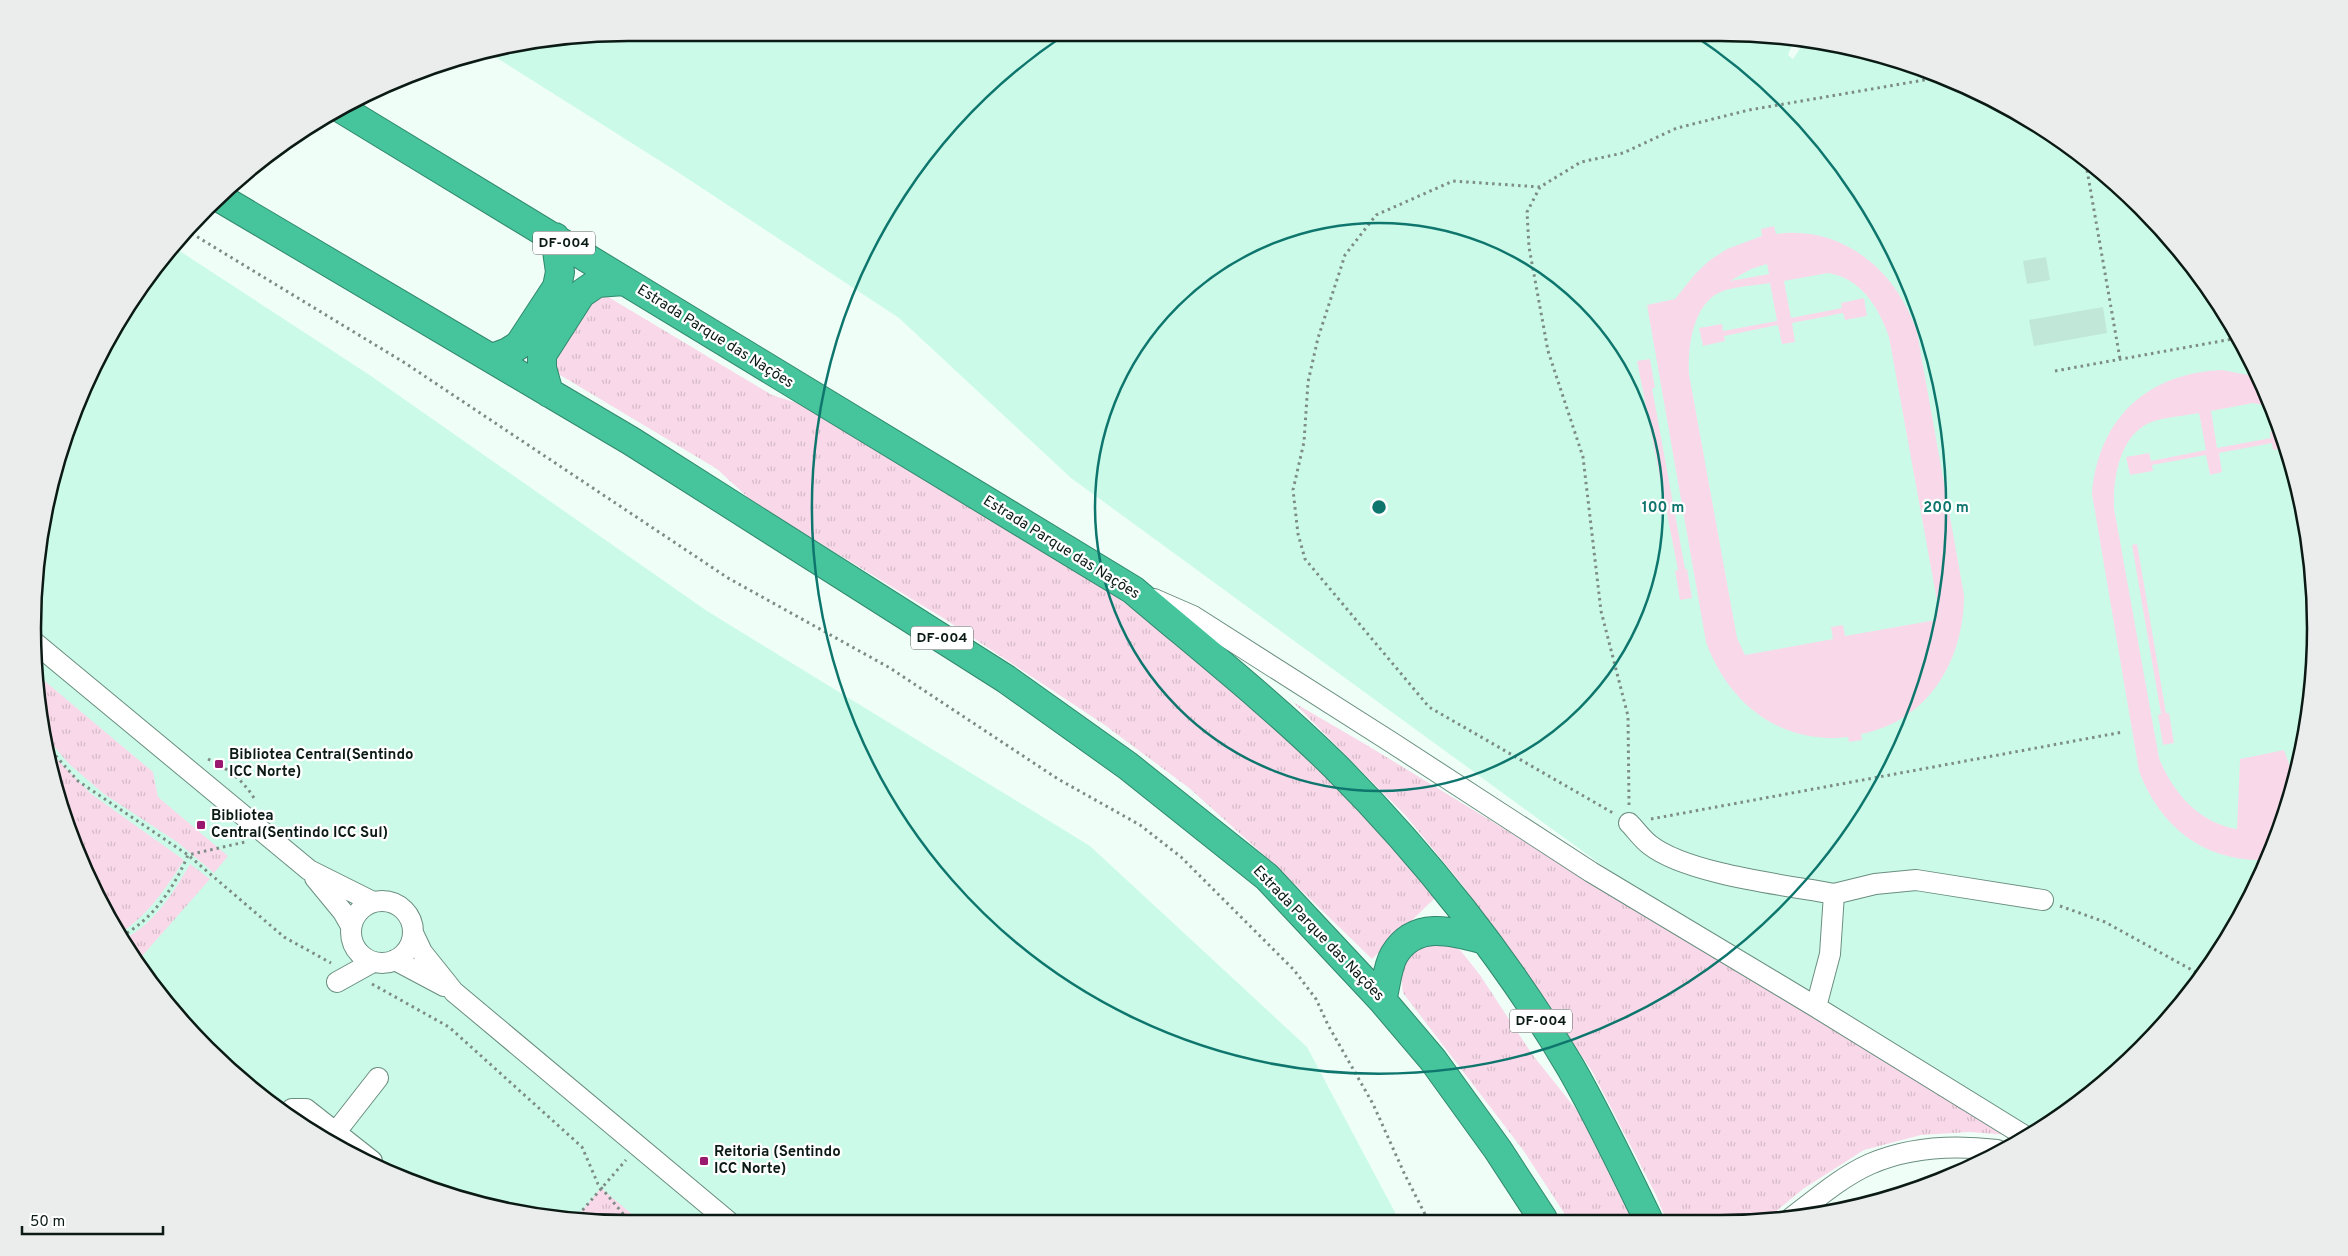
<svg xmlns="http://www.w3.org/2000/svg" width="2348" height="1256" font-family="Overpass,sans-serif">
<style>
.built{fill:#cbfbe8}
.grass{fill:url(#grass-tufts)}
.garden{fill:#f9d9e9;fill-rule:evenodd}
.building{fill:#c0e7d7}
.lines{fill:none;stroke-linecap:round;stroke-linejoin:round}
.minor-casing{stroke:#6a8e7f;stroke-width:22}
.highway-casing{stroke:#31886c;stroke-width:30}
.path{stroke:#7d8c86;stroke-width:3;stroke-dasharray:2.5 4;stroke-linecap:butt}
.minor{stroke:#fff;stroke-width:20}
.highway{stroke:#46c49c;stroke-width:28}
.ring{fill:none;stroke:#0f766e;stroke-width:2.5}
.poi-dot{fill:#9a196e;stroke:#fff;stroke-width:2}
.labels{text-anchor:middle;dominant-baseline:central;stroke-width:4.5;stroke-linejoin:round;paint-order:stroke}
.shield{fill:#fff;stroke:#545f5a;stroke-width:1}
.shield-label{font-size:14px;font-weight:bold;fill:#0b1a14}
.street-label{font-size:15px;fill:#0b1a14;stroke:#fff}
.poi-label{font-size:15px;font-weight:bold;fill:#0b1a14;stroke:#fff;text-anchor:start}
.rim{fill:none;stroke:#0b1a14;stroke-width:2.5}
.centre{fill:#0f766e;stroke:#fff;stroke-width:2.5}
.ring-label{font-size:15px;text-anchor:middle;font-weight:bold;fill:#0f766e;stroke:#fff;stroke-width:4.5;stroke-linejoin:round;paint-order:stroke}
</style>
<defs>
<pattern id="grass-tufts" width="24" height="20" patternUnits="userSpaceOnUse" patternTransform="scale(1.25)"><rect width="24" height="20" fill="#f9d9e9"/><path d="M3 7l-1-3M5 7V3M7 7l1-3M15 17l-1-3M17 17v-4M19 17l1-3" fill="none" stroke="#d4bac7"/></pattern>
</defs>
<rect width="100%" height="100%" fill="#effff8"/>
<path class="built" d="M628,33l1131,1 35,6 -6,15 5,4 12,-18 69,12 143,59 95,68 80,85 62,99 41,110 19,115 -4,116 -26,114 -48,106 -68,96 -117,102 -23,11 -299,-176 -658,-480 -172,-160 -223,-147 -190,-120 26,-7z
M172,246l199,130 336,235 383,235 217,201 92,173 -810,2 -115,-19 -143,-59 -66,-44 -85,-79 -47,-62 -55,-103 -25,-74 -19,-115v-78l19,-115 25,-74 55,-103z"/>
<path class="grass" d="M600,292l172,103 35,11 296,181c99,72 193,154 276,244 19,21 37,44 56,67l-63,61 -97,-94 -86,-77 -83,-62 -163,-108 -189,-115 -37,-34 -157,-94 -4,-3 -4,-24z
M35,673l118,99 5,25 70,59 -14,17 -37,-31 -73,-48 -35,-30 -24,-28z
M1293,702l72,42 643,391 -38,-3 -49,3 -57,15 -61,39 -36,30h-101l-10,-24 -64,-124 -128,-184 -58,-71z
M48,750l42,43 94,67c-17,27 -36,56 -65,74l-41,-78 -25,-74z
M190,864l20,15 -74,84 -14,-24c31,-12 52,-48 68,-75z
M1423,940l31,5 7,6 19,24 52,79 47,59 53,106h-64l-45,-69 -120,-157 -3,-25z
M601,1188l40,34h-52l-15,-2z"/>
<path class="garden" d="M1774,226l2,8c67,-9 121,37 141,98l47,263c0,65 -35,126 -103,139l1,6 -13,2 -1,-5c-68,8 -120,-34 -142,-95l-59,-337 28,-6 21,-26 14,-13 17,-11 35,-13 -1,-7zM1767,264l2,10 -39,7 21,-12zM1828,273c33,5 51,35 61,64l48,264 -1,19 -91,16 -2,-11 -12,2 2,12 -88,16 -8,-17 -48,-264c-1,-24 2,-58 22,-76 13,-12 42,-12 59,-15l7,38 -54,10 -1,-7 -23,4 4,18 22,-5 -1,-5 54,-11 4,19 13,-2 -3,-19 51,-10 2,7 22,-4 -3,-18 -23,5 1,5 -51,10 -7,-37z
M1650,359l5,29h-3l33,181h2l5,29 -12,2 -5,-29 3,-1 -41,-209z
M2222,370l37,7 11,29 -17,-3 -42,8 6,37 54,-10 -1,-6 9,-2 6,18 -12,2 -1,-7 -53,10 3,19 -12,3 -4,-20 -54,10 1,6 -23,4 -4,-18 23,-4 2,8 55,-11 -7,-37c-15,3 -36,4 -50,10 -30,14 -36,56 -35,85l45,250c14,35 40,65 78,71l3,-70 44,-9 10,27 -10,42 -18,41c-62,2 -106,-33 -127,-89l-47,-277c6,-75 55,-121 130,-124z
M2137,544l29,169h3l5,30 -11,2 -5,-30 3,-1 -29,-169z"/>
<path class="building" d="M2046,257l4,23 -23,4 -4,-23z
M2103,307l4,26 -73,13 -5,-26z"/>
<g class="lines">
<g class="minor-casing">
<path id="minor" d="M1154,599l39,17 198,126 200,130 225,135 209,129
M34,642l275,228 64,32
M1629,823c7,7 13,16 21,22 37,29 135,40 184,49l-4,60 -14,53
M315,878l28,34 8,14
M1834,894l41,-10 41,-4 127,20
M351 932a31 31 0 1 1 62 0a31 31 0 1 1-62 0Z
M413,933l9,19 32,40 275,230
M395,960l49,26
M337,982l36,-20
M287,1115l5,-6h14l66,52
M328,1142l50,-64
M1791,1218c25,-19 50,-41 79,-54 39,-17 86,-19 127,-14"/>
</g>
<g class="highway-casing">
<path id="highway" d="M340,108l793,482c67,57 139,114 202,176 89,89 172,194 236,302 28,49 52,100 77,151
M220,198l411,243 375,238 122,87 139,111 115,123 51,60 65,90 45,69
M492,358l16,-6 11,-7 38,-58 3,-15 -5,-35
M549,393l-7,-25v-13l39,-61 16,-11 27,-2
M1382,1000c4,-13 5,-33 12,-45 21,-35 58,-24 91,-15"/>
</g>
<path class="path" d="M2089,164l-2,6 33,189
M1540,187l-87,-6 -77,34 -31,40 -27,83 -10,44 -4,60 -11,48 5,44 7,25 124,148 184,106
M186,230l219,133 323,215 162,90 168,111 82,46 41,32 113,113 22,29 12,26 45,79 32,71 23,45
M2055,371l183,-33
M47,746l31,35 110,74 96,82 47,26
M208,759c19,9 35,21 46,39
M1629,805l-1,-89 -27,-105 -18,-154 -35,-106 -19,-104 -2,-35 13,-25 41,-25 42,-9 54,-25 72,-18 187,-32
M1651,819l472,-87
M2060,906l45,16 96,53
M121,936c31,-15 54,-50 67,-81l57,-13
M372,984l77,43 133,120 16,37 32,38
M574,1220l52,-60"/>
<use href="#minor" class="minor"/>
<use href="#highway" class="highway"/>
</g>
<g class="ring">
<circle cx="1379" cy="507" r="284"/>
<path d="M1692 34A567 567 0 1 1 1066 34"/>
</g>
<g class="poi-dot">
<rect x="214" y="759" width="10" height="10" rx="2.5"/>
<rect x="196" y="820" width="10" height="10" rx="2.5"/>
<rect x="699" y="1156" width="10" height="10" rx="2.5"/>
</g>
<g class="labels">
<g class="shield">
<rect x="533" y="231.5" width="62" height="23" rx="4"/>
<rect x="911" y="626.5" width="62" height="23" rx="4"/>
<rect x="1510" y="1009.5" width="62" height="23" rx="4"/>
</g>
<g class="shield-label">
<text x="564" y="243">DF-004</text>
<text x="942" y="638">DF-004</text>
<text x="1541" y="1021">DF-004</text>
</g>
<g class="street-label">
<text transform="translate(715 337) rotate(32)">Estrada Parque das Nações</text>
<text transform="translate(1061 548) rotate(32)">Estrada Parque das Nações</text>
<text transform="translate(1318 934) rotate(46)">Estrada Parque das Nações</text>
</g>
<g class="poi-label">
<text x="229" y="755">Bibliotea Central(Sentindo<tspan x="229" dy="17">ICC Norte)</tspan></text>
<text x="211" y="816">Bibliotea<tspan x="211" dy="17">Central(Sentindo ICC Sul)</tspan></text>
<text x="714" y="1152">Reitoria (Sentindo<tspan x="714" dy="17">ICC Norte)</tspan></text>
</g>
</g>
<path d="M0 0H2348V1256H0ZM628 41H1720A587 587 0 0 1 2307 628V628A587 587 0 0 1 1720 1215H628A587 587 0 0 1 41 628V628A587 587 0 0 1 628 41Z" fill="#ebedec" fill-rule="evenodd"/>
<path class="rim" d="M628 41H1720A587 587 0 0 1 2307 628V628A587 587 0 0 1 1720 1215H628A587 587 0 0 1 41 628V628A587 587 0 0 1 628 41Z"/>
<circle cx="1379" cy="507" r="8" class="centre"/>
<g class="ring-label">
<text x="1663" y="512">100 m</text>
<text x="1946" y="512">200 m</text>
</g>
<path d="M22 1226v8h141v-8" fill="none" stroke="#0b1a14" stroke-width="2.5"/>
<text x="30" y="1226" font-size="15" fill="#0b1a14" stroke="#ffffff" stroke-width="4" paint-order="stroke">50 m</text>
</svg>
